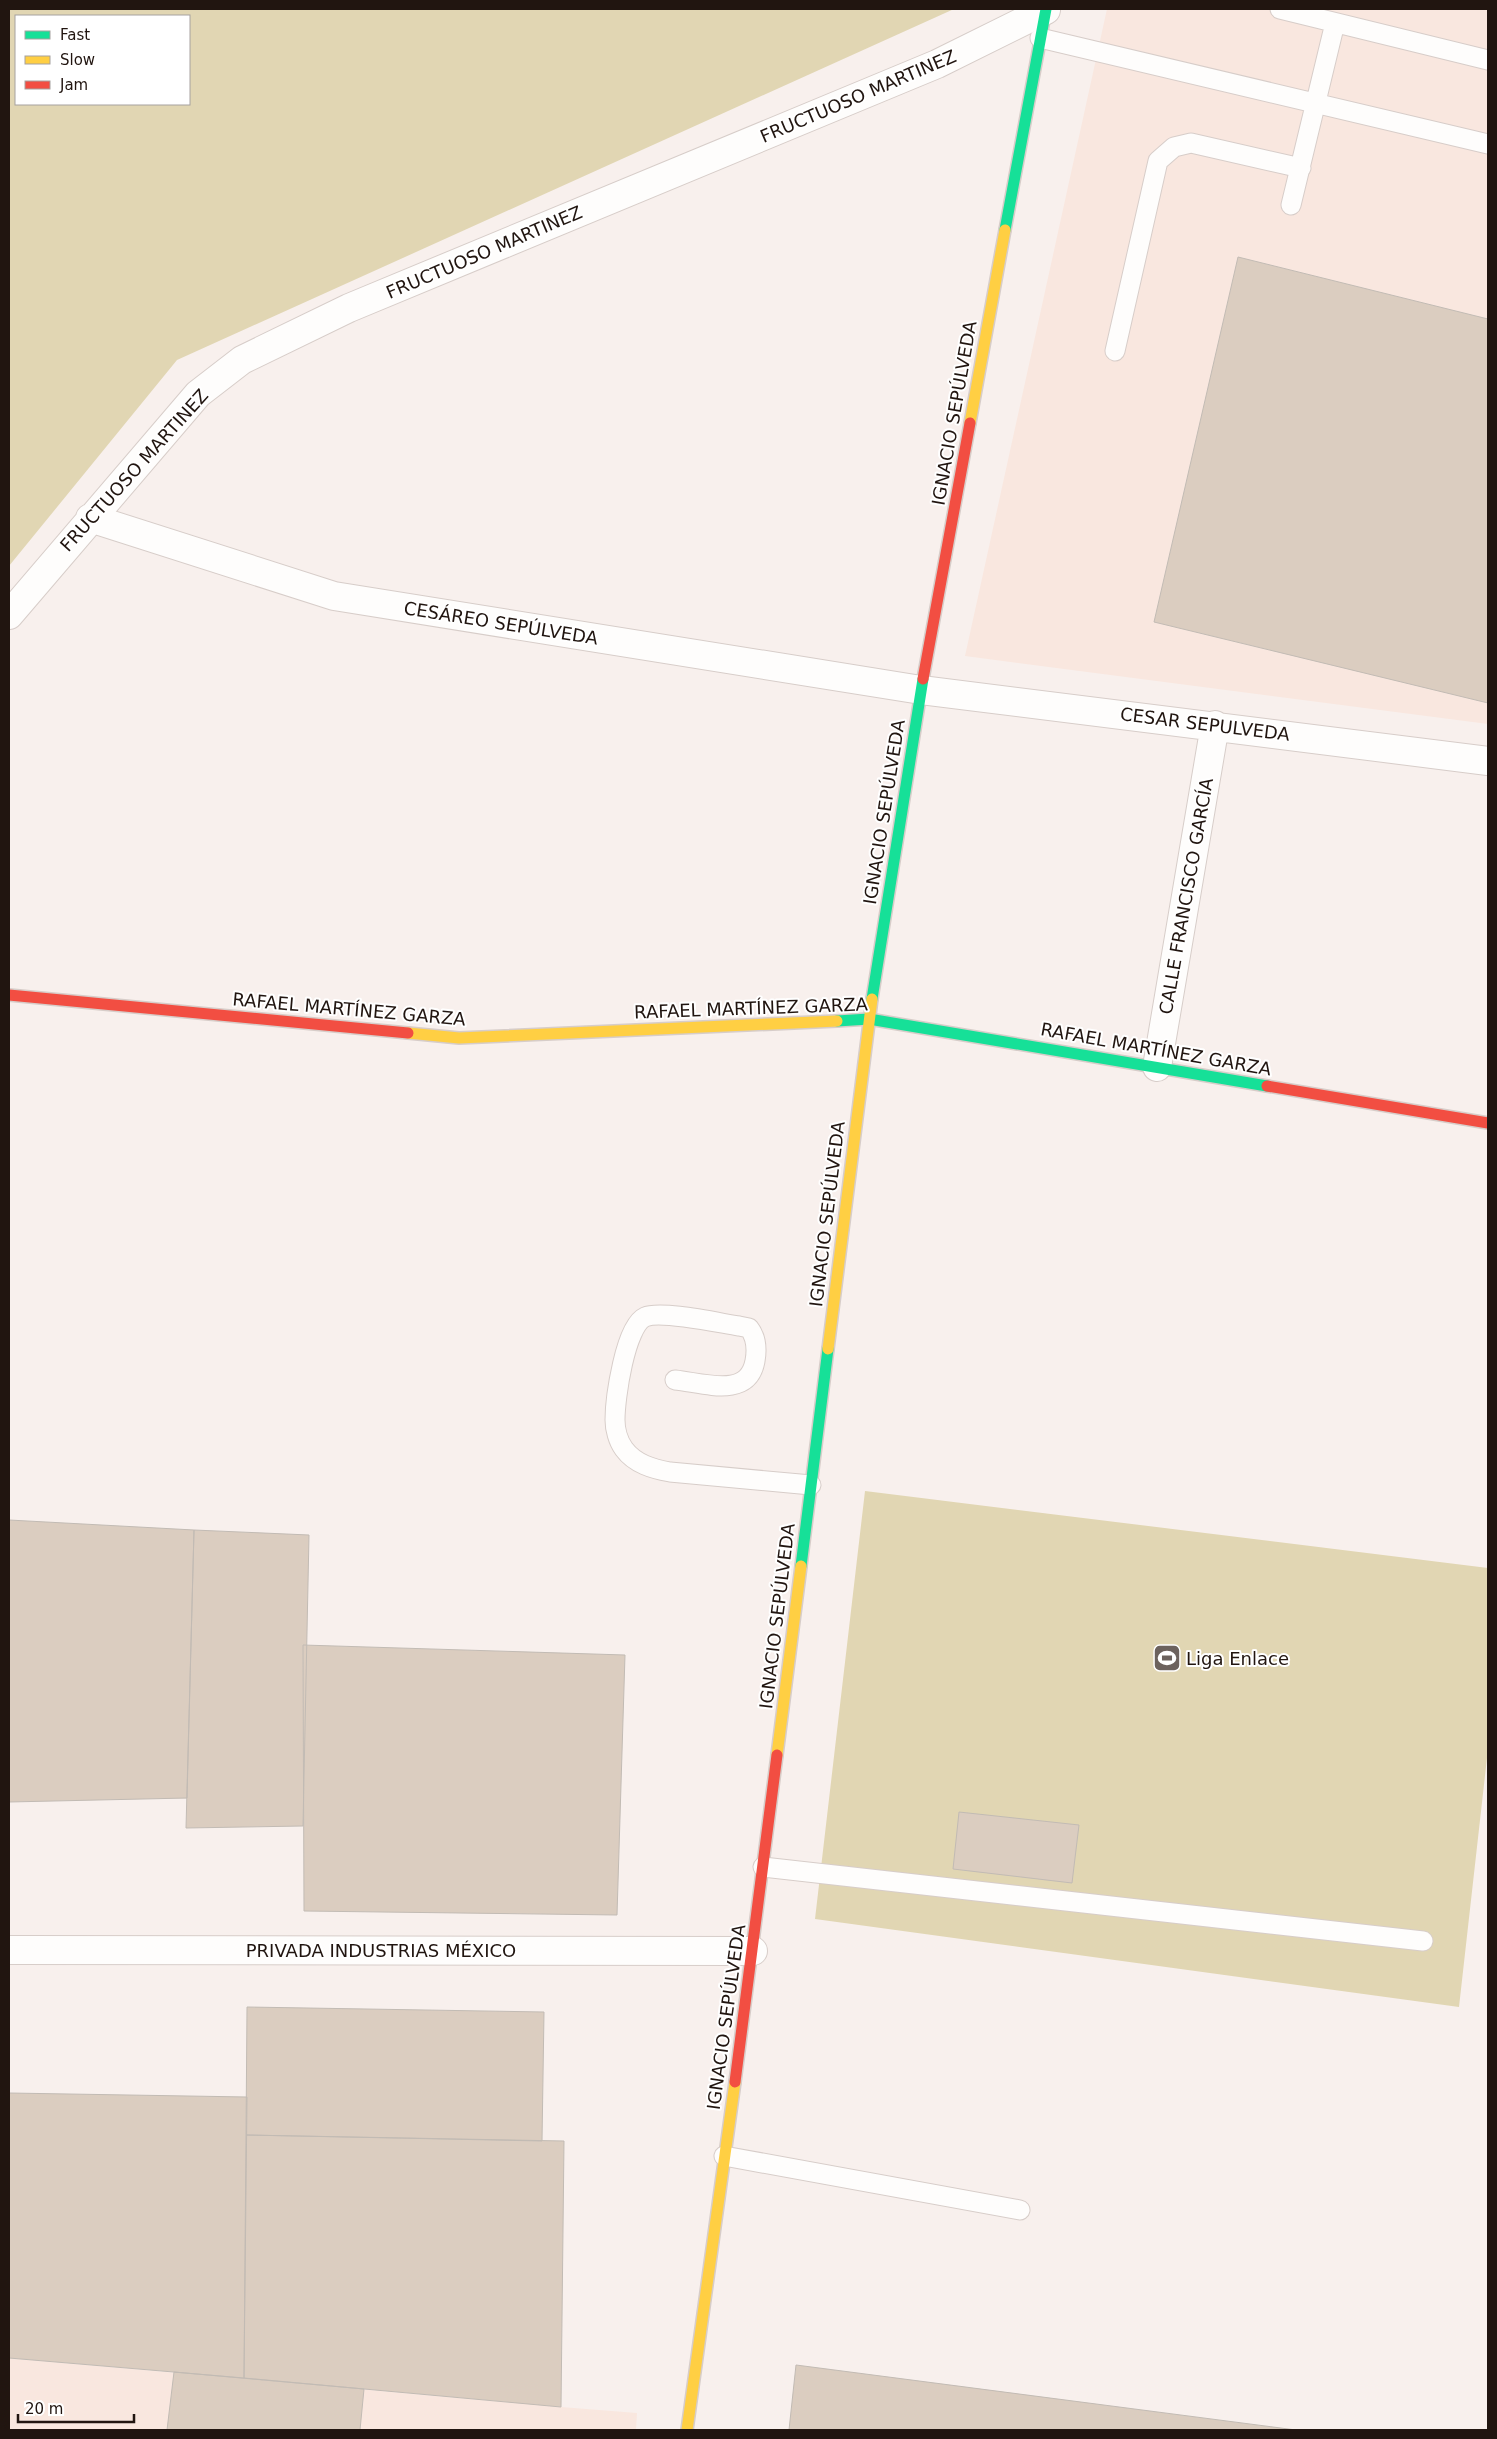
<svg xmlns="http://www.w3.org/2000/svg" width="1497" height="2439" font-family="'DejaVu Sans',sans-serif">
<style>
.built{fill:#f9e7df}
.green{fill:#e1d6b3;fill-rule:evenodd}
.building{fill:#dbcdc0;stroke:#c2bbb4}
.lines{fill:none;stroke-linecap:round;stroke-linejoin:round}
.lane-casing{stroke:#d7cdc9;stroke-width:21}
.street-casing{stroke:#d7cdc9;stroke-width:30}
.fast-casing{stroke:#d7cdc9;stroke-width:14}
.slow-casing{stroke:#d7cdc9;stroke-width:14}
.jam-casing{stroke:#d7cdc9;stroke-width:14}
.lane{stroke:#fefdfc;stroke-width:19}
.street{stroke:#fefdfc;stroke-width:28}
.fast{stroke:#16e098;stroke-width:11}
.slow{stroke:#ffcf43;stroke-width:11}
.jam{stroke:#f24e42;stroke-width:11}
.labels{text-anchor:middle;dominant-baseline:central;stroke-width:4;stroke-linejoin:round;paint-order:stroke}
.street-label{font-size:18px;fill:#211510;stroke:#fff}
.poi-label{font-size:18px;fill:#211510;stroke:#fff;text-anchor:start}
</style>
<rect width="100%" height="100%" fill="#f8f0ed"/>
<path class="built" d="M1107,9h381v715l-523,-68z
M9,2358l552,49 76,6 -1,17h-627z"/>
<path class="green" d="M9,9h945l-777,351 -168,206zM16,16h173v88h-173z
M865,1491l623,77v181l-29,258 -644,-88z"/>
<path class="building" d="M1238,257l250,62v384l-334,-81z
M9,1520l185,10 -7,268 -178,4z
M194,1530l115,5 -6,291 -117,2z
M303,1645l322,10 -8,260 -313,-4z
M959,1812l120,13 -7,58 -119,-14z
M247,2007l297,5 -2,129 -296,-6z
M9,2093l238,4 -3,281 -235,-20z
M246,2135l318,6 -3,266 -317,-29z
M796,2365l500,65h-507z
M174,2372l190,17 -4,41h-193z"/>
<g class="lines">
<g class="lane-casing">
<path id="lane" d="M1280,9l208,51
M1040,38l448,106
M1291,205l44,-182
M1115,351l43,-190 16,-14 17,-4 110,25
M675,1380c29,3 73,19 80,-19 2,-11 1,-24 -6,-33l-10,-2c-20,-3 -78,-16 -94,-9 -20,9 -30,82 -30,103 0,9 3,21 9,29 11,15 29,20 46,23l141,13
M763,1867l660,74
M724,2156l296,54"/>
</g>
<g class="street-casing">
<path id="street" d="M90,518l244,78 587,94 567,71
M9,615l189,-221 44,-34 107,-52 588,-244 109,-54
M1157,1067l58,-342
M9,1950l744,1"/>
</g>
<g class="fast-casing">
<path id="fast" d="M1005,230l41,-221
M872,999l51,-320
M837,1021l32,-2 398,67
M801,1566l27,-217"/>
</g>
<g class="slow-casing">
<path id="slow" d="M970,423l35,-193
M408,1033l51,5 378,-17
M828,1349l44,-350
M777,1755l24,-189
M687,2430l48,-348"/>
</g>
<g class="jam-casing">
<path id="jam" d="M923,679l47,-256
M9,995l399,38
M1267,1086l221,37
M735,2082l42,-327"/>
</g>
<use href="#lane" class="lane"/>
<use href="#street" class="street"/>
<use href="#fast" class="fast"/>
<use href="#slow" class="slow"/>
<use href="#jam" class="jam"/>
</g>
<defs>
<g id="stadium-square" transform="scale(1.4375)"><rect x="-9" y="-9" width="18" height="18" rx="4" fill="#6c625d" stroke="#fff"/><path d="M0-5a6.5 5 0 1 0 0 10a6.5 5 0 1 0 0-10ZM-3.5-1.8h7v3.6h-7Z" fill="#fff"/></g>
</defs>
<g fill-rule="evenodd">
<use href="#stadium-square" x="1167" y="1658"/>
</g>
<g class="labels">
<g class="street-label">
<text transform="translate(858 96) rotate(-23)">FRUCTUOSO MARTINEZ</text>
<text transform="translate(484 252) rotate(-23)">FRUCTUOSO MARTINEZ</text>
<text transform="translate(954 413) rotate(-80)">IGNACIO SEPÚLVEDA</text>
<text transform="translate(134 470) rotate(-48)">FRUCTUOSO MARTINEZ</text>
<text transform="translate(501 623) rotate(9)">CESÁREO SEPÚLVEDA</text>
<text transform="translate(1205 724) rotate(7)">CESAR SEPULVEDA</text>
<text transform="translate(884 812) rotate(-81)">IGNACIO SEPÚLVEDA</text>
<text transform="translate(1186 896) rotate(-80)">CALLE FRANCISCO GARCÍA</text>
<text transform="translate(751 1008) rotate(-2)">RAFAEL MARTÍNEZ GARZA</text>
<text transform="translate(349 1009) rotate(5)">RAFAEL MARTÍNEZ GARZA</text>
<text transform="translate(1156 1049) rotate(10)">RAFAEL MARTÍNEZ GARZA</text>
<text transform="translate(827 1214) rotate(-83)">IGNACIO SEPÚLVEDA</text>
<text transform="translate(777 1616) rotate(-83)">IGNACIO SEPÚLVEDA</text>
<text x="381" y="1950">PRIVADA INDUSTRIAS MÉXICO</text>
<text transform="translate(726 2017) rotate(-82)">IGNACIO SEPÚLVEDA</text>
</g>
<g class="poi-label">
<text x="1186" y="1658">Liga Enlace</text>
</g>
</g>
<rect width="1497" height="2439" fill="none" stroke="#211510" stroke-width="20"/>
<rect x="15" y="15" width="175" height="90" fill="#ffffff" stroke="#a6a19f"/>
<rect x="25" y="31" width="25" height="8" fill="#16e098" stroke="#a6a19f"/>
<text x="60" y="40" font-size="15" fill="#211510">Fast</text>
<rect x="25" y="56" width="25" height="8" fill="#ffcf43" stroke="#a6a19f"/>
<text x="60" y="65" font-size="15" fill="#211510">Slow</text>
<rect x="25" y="81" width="25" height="8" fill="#f24e42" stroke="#a6a19f"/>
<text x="60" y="90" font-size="15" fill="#211510">Jam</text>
<path d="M18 2414v8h116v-8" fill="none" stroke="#211510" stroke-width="2.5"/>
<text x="25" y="2414" font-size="15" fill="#211510" stroke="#ffffff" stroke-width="4" paint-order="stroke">20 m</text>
</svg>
